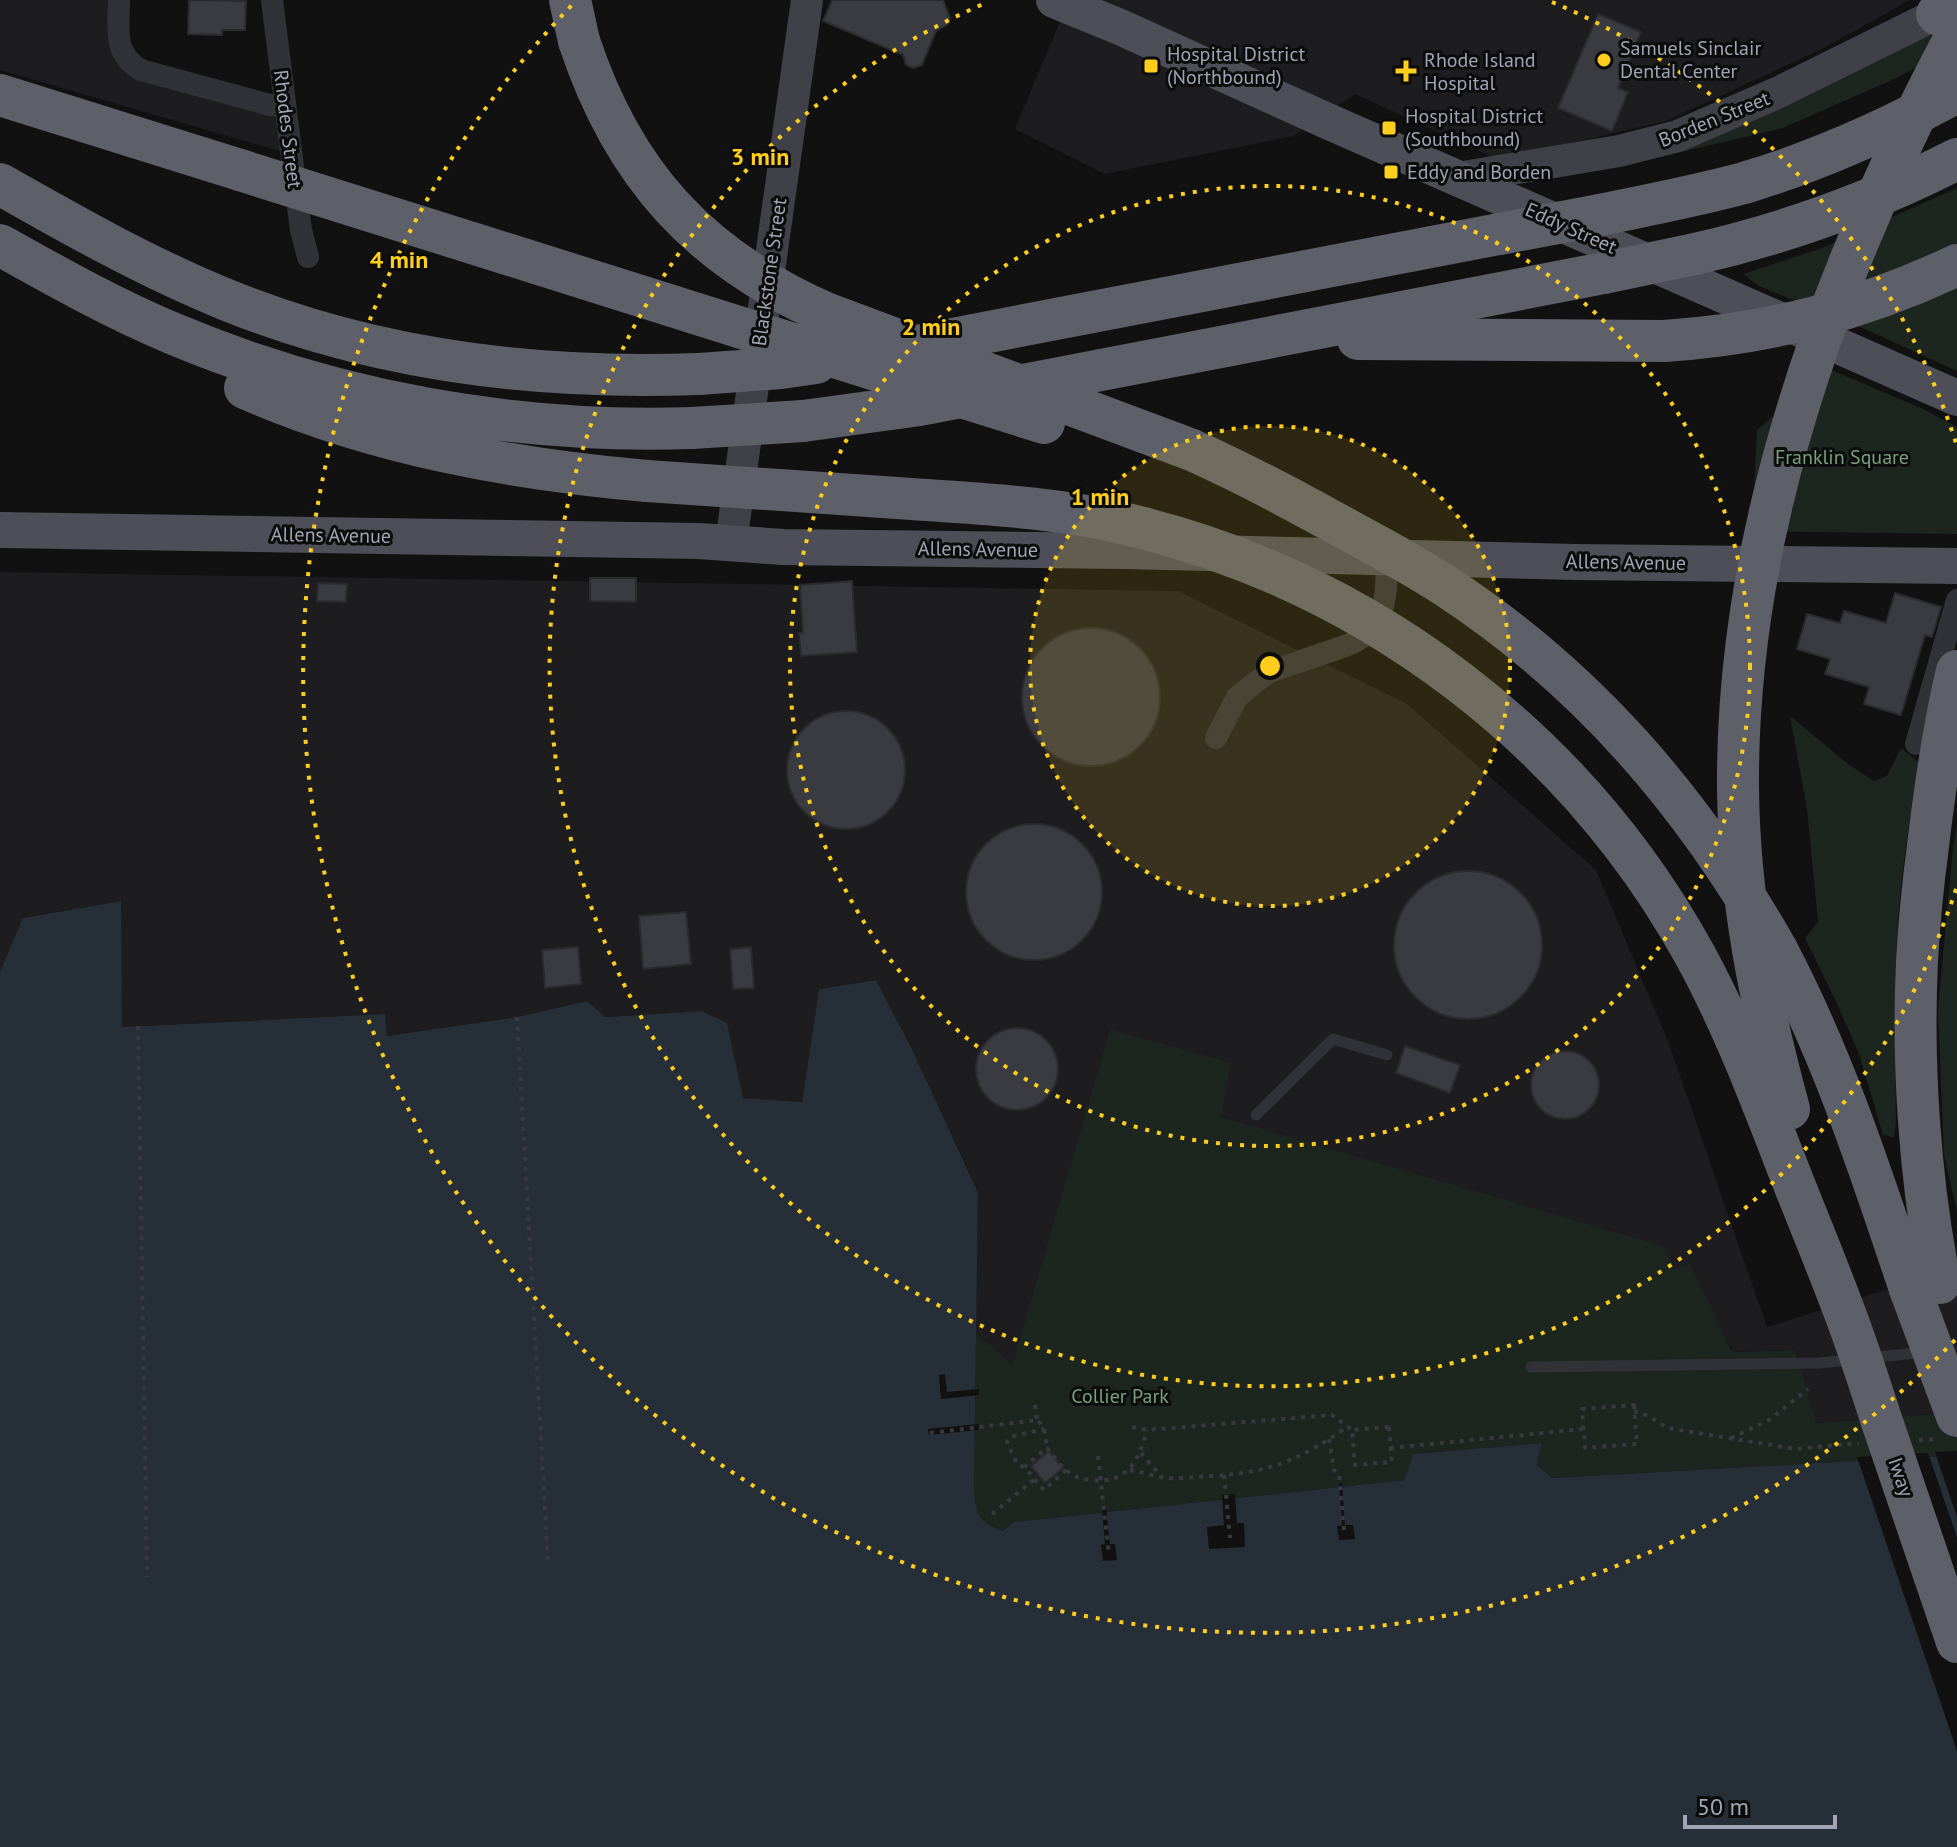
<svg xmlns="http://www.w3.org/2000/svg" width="1957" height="1847" font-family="'PT Sans',sans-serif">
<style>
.built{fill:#1d1d1f}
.green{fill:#1d251f}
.water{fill:#262e37}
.pier{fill:#111112}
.building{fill:#3a3b40;stroke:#2b2b2f;stroke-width:2}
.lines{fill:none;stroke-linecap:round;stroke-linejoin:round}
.path{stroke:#37393f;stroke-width:4;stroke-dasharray:4 6;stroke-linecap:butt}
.lane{stroke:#313238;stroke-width:11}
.street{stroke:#313238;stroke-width:22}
.secondary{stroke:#3f4048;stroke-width:32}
.primary{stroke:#4d4e57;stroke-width:36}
.highway{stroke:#5d5f69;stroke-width:42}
.highway-bridge{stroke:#5d5f69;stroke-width:42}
.ring{fill:none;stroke:#ffce1c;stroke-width:4;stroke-dasharray:4 8}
.poi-dot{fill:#ffce1c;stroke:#0c0c0d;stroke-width:3}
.labels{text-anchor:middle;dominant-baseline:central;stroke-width:6;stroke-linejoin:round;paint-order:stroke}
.poi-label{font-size:20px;fill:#a1a4b4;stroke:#0c0c0d;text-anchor:start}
.street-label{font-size:20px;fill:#a1a4b4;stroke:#0c0c0d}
.park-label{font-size:20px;fill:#76a17e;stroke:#0c0c0d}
.centre{fill:#ffce1c;stroke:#0c0c0d;stroke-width:4}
.ring-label{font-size:24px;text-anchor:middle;font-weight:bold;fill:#ffce1c;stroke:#0c0c0d;stroke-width:6;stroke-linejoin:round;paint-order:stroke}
</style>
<rect width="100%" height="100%" fill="#111112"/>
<path class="built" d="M0,0h120v44l43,33 111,22 9,53 -283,-82z
M1069,0h841l-88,49 -156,72 -167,39 -144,-66 -62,42 -188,38 -90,-45z
M0,572l1178,19 229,113 189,166 72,171 99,286 190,-59v144l-140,11 -22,-73 -60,2 -61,-82 -494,30 -70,-270 -98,336 -36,-33 2,-142 -66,-142 -36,-69 -57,9 -17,113 -60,-4 -15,-75 -25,-12 -98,6 -17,-16 -70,16 -130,19 -2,-22 -264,13 -1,-126 -97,17 -23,53z"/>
<path class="green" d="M1957,17v29l-63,33 -111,49 -131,31 130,-56z
M1957,188v183l-99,-45 -99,-40 -16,-12 82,-27z
M1829,369l92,39 36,19v107l-205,-3 5,-101z
M1790,716l57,47 27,18 13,-5 14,-28 19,15c-9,48 -17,96 -21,145 -6,71 -4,142 -3,214l-2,15 -11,-2 -24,-81 -25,-57 -29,-59 13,-16 -11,-113z
M1957,823v389l-13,-57 -6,-145 15,-163z
M1110,1029l121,34 -10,54 442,129 12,23 15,-5 40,84 5,4 60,-2 22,73 140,-11v43l-405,23 -15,-13 5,-22 -129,11 -9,26 -391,42 -10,9 -15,-5 -11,-10 -3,-26 2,-157 36,32z"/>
<path class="water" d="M121,901l1,126 263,-13 2,22 130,-19 70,-16 18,16 97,-6 25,12 16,75 59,4 17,-113 57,-9 36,69 66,143 -4,298c3,25 3,32 29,41l10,-9 391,-42 9,-26 129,-11 -5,22 15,13 405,-23v392h-1957v-876l23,-53z"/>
<path class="pier" d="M945,1374l2,18 32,-3v6l-38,4 -2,-24z
M979,1424l-1,6 -49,5 -1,-6z
M1957,1451v66l-22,-65z
M1928,1453l29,84v214l-100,-294z
M1339,1483h3l3,42h8l2,14 -16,1 -2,-14 5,-1z
M1235,1494l2,29h7l1,24 -36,2 -2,-22 17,-2 -2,-30z
M1102,1508h4l4,36h5l2,16 -14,1 -2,-16 4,-1z"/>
<path class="building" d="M189,0l57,1 -1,29h-23v5l-34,-1z
M832,0h111l7,18 -2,6 -12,7 -14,34 -9,3 -7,-3 -3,-10 -80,-34z
M1598,14l43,18 -23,56 10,4 -16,39 -54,-23z
M590,578h46v24l-46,-1z
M852,581l5,71 -56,4 -2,-23h4l-3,-48z
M318,583l29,1 -1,18 -29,-1z
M1895,593l46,14 -9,30 -7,-2 -24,80 -37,-11 5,-17 -44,-13 5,-15 -33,-10 10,-35 33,9 4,-12 42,12z
M1022 697a69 69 0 1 1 138 0a69 69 0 1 1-138 0Z
M787 770a59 59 0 1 1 118 0a59 59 0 1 1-118 0Z
M966 892a68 68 0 1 1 136 0a68 68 0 1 1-136 0Z
M1394 945a74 74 0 1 1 148 0a74 74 0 1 1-148 0Z
M686,912l5,52 -48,5 -4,-53z
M578,947l3,37 -36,4 -3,-38z
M751,947l3,41 -21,1 -3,-40z
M976 1069a41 41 0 1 1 82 0a41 41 0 1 1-82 0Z
M1405,1046l55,19 -10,28 -54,-20z
M1531 1085a34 34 0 1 1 68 0a34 34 0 1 1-68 0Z
M1049,1451l14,17 -18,15 -14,-17z"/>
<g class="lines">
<path class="path" d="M517,1017l31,546
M138,1026l9,551
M1035,1405l2,15
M1634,1405l3,39 -52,4 -3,-39z
M1634,1411l15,5 18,12 129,21 63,-6
M1132,1427l15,3 185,-15 20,15
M1389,1427l3,35 -37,3 -3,-35z
M930,1433l108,-13 6,9 3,19
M1731,1438l38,-18 39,-31
M1329,1439l5,31 5,4 5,57
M1919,1440l20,-1
M1390,1448l194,-19
M1141,1453l19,22
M1098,1456l11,99
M1024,1467l-7,-3 -10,-22 3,-5 34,-8
M1066,1470l-22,20 -20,-23 23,-19c8,9 15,21 26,27 6,4 12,4 19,5 36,4 47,-20 55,-50
M1130,1470c12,2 24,6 36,8 14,1 30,-1 43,-2 60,-3 89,-15 138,-49
M1224,1475l6,63
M992,1514l43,-35"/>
<path class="lane" d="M1256,1115l77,-76 54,16
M1531,1367l288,-4 107,-11"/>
<path class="street" d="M119,0c0,28 -7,53 22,70l129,35 15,1
M272,0l29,230 7,27
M1216,738l21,-41 32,-25 79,-27c40,-18 38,-49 39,-88
M1916,744l41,-144"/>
<path class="secondary" d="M1458,178l161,-27 59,-15 99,-43 160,-79
M731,543l76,-543"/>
<path class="primary" d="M1054,0l66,27 205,93 632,278
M0,530l699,11 84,6 341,4 452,11 381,4"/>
<path class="highway" d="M570,0l9,41
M1937,14l20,-11
M0,95l240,75
M0,184c74,42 148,84 227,116 150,61 311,80 472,74
M1600,215c48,-10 96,-19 144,-32 74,-22 145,-54 213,-91
M0,245c57,32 114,64 174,89 163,68 340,100 518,94
M1695,254c92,-21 178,-52 262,-95
M1358,339l306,2
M900,349l599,-115
M245,388c127,56 265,81 402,93
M803,421l117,-16 684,-132
M1777,950c57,108 94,223 133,339
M1940,1283c-20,-103 -28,-216 -23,-322 2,-38 6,-77 11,-115 7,-59 15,-117 29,-175"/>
<path class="highway-bridge" d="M579,41c44,133 120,217 249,273l364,136c44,20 83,40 125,63 43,24 86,45 127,72 143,93 249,217 333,365
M240,170l804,253
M1499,234l101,-19
M1604,273l91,-19
M1664,341c105,-7 198,-31 293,-76
M699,374l82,-6 35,-5
M692,428l111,-7
M647,481c89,6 177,12 265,18 75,5 150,9 223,27 238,59 442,215 560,429 41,75 70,155 101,234 16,40 32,79 47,119 14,36 26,74 38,111 26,75 51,149 76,223
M1789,1109c-29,-106 -50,-211 -51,-321 -2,-262 97,-526 219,-754
M1910,1289l47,127"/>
</g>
<circle cx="1270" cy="666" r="240" fill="#ffce1c" fill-opacity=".12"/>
<g class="ring">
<circle cx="1270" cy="666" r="240"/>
<circle cx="1270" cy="666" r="480"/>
<path d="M1956 889A721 721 0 1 1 988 2M1552 2A721 721 0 0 1 1956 443"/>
<path d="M1955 1340A961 961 0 0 1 573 4"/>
</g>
<g class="poi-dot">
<circle cx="1604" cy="60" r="8"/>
<rect x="1143" y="58" width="16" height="16" rx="4"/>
<path d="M1402 59h8v8h8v8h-8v8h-8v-8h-8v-8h8z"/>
<rect x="1381" y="120" width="16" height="16" rx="4"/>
<rect x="1383" y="164" width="16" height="16" rx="4"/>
</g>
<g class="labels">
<g class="poi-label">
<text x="1620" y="48">Samuels Sinclair<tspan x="1620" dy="23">Dental Center</tspan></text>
<text x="1167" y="54">Hospital District<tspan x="1167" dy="23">(Northbound)</tspan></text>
<text x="1424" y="60">Rhode Island<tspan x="1424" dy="23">Hospital</tspan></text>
<text x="1405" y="116">Hospital District<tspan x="1405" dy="23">(Southbound)</tspan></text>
<text x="1407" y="172">Eddy and Borden</text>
</g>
<g class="street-label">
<text transform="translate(1714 119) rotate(-22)">Borden Street</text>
<text transform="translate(288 129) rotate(83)">Rhodes Street</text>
<text transform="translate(1571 228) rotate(24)">Eddy Street</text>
<text transform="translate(769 272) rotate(-82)">Blackstone Street</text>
<text transform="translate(331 535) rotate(1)">Allens Avenue</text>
<text transform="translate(978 549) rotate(1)">Allens Avenue</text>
<text transform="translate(1626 562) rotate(1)">Allens Avenue</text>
<text transform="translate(1901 1477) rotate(71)">Iway</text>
</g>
<g class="park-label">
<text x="1842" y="457">Franklin Square</text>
<text x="1120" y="1396">Collier Park</text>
</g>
</g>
<circle cx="1270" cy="666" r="12" class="centre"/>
<g class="ring-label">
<text x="760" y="165">3 min</text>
<text x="399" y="268">4 min</text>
<text x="931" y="335">2 min</text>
<text x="1100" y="505">1 min</text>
</g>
<path d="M1685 1815v12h150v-12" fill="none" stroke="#a1a4b4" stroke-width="4"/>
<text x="1697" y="1815" font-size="24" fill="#a1a4b4" stroke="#0c0c0d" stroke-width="6" paint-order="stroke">50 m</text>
</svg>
